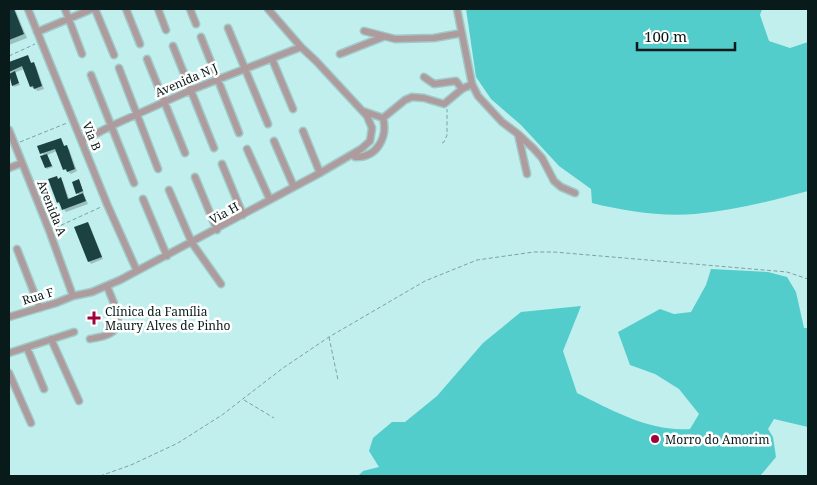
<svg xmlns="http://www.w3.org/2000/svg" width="817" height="485" font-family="'Noto Serif',serif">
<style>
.forest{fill:#52cdcb}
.shadow{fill:#0003}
.building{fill:#1b4140}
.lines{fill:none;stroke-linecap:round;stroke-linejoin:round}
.minor-casing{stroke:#a0c9c7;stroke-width:9}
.path{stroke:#7da1a0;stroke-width:1;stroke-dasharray:4 2.5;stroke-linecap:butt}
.minor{stroke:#ad9b9d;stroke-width:6}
.poi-dot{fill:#a1023c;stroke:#fff;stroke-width:2}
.labels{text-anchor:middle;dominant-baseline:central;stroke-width:5;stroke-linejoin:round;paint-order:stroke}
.street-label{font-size:12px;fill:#081a19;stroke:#fff}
.poi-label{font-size:12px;fill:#081a19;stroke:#fff;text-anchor:start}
</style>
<rect width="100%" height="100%" fill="#c1efed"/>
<path class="forest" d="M466,9h296l-2,6 9,26 21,7 18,-6v149c-36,10 -75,19 -113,23 -34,3 -71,-3 -103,-11l-1,-14 -32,-23 -38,-41 -30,-26 -15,-22z
M711,269l57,3 19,5 9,15 8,36h4v99l-34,-8 -6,10 5,8 3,20 -16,19h-402l5,-5 16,-4 -10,-16 4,-13 19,-16h13l32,-26 46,-53 38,-31 60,-6 -18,45 14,42c35,17 72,39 113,36l9,-15 -20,-25 -24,-15 -25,-9 -12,-33 42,-23 14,5 17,-2 15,-27z"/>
<path class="shadow" d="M9,9h6l12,29 -18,7z
M28,57l4,7 4,2 8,23 -6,2 -7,-4 -7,-18 -10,4 6,12 -6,2 -1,-2 -4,-10 2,-1 -2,-3v-7z
M61,139l4,8 4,2 8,22 -6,3 -7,-5 -7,-18 -10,4 6,12 -6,2 -1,-1 -2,-12 -5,-9z
M61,179l2,3 6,17 11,-3 -3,-3 2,-13 5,13h-2l3,4 3,7 -22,8 -8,-10 1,-22z
M88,223l2,3 13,33 -12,5 -2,-3z"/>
<path class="building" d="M9,9h5l10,25 -15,6z
M28,55l3,8 3,-1 8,24 -8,3 -1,-3 -3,1 -8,-21 -13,6v-10z
M15,71l4,12 -7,3 -3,-12z
M61,138l3,8 3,-1 8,24 -8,3 -1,-3 -3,1 -8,-21 -15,5 -3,-8z
M47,154l5,12 -7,2 -5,-12z
M57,176l1,3 3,-2 7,22 15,-6 3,8 -24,9 -3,-8 -2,1 -9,-24z
M79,179l4,12 -7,3 -4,-12z
M88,222l14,35 -14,5 -14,-35z"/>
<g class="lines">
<g class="minor-casing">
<path id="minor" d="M28,9l79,195 30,67
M65,9l17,45
M95,9l19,46
M126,9l14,35
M158,9l8,21
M190,9l6,15
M457,9l15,75 6,12 24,26 16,12 15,14 9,10 12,23 7,6 14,6
M228,28l40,96
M364,31l31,8 39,-1 28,-5
M37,32l55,-23
M201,37l38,96
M173,46l41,102
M340,54l43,-17
M147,59l38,94
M272,59l21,50
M119,68l39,101
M91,75l43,108
M424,77l10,7 22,-3 6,8
M363,111l20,7 22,-18 7,-3 12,1 20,6 18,-15 10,-5
M9,130l40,100 24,66
M303,131l17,42
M518,134l9,40
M82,141l29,-15 80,-36 110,-43
M274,141l20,46
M247,149l23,51
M353,154l2,3c22,1 33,-20 28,-39
M222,164l21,51
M9,168l13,-5
M195,177l22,53
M169,190l23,53 29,41
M143,199l24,57
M17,249l23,59
M9,317l47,-14 17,-7 19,-4 28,-12 200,-107 41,-24 9,-8 2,-13 -5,-12 -51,-55 -15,-14 -33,-38
M51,339l28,62
M90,339c5,-1 14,-2 19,-5 18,-9 3,-34 -2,-48
M27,348l17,41
M9,353l65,-21
M9,373l22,50"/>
</g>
<path class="path" d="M9,56l26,-12
M20,142l47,-19
M442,143l2,-1 3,-7v-26
M55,228l46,-21
M329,337l9,43
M244,400l30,18
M100,476l31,-11 47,-22 44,-28 61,-47 46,-31 96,-56 52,-21 57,-8h20l233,20 21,7"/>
<use href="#minor" class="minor"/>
</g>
<g class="poi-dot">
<path d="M91.5 310.5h5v5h5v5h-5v5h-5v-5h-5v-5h5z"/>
<circle cx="655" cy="439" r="5"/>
</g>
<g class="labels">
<g class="street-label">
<text transform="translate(186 80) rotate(-23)">Avenida N J</text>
<text transform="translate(92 136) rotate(68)">Via B</text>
<text transform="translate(52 208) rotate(68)">Avenida A</text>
<text transform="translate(224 213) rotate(-29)">Via H</text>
<text transform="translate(38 296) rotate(-17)">Rua F</text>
</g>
<g class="poi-label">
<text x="105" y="311">Clínica da Família<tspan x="105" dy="14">Maury Alves de Pinho</tspan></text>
<text x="665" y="439">Morro do Amorim</text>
</g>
</g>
<rect width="817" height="485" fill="none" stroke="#081a19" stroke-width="20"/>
<path d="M637 42v8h98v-8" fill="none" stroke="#081a19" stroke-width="2.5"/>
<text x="644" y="42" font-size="15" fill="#081a19" stroke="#ffffff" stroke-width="4" paint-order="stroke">100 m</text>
</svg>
